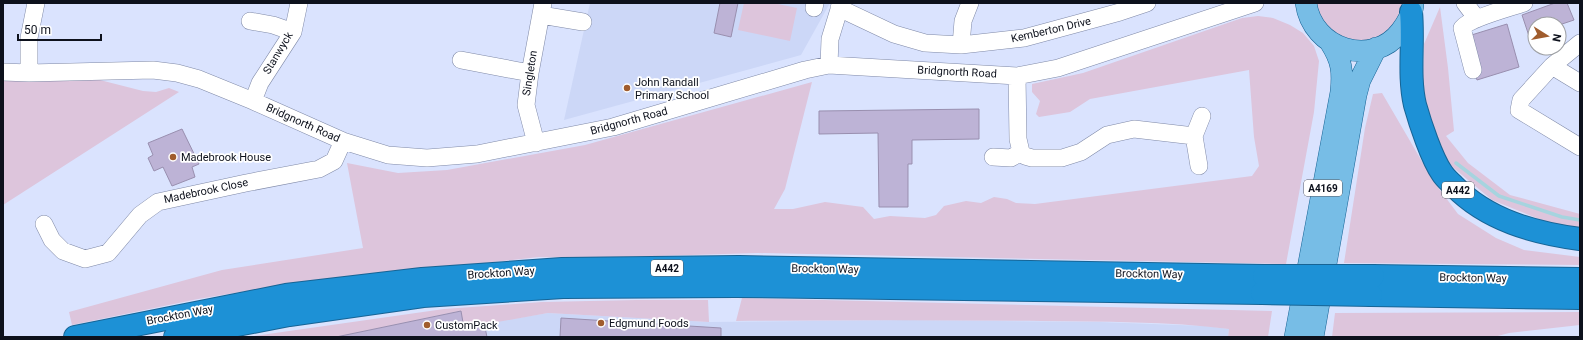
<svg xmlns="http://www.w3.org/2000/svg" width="1583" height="340" font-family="Roboto,sans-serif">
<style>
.built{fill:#ccd7f7}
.green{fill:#ddc5dc}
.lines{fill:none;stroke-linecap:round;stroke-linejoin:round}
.stream{stroke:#a6d4df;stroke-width:3.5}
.building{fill:#bdb3d6;stroke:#998faf}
.minor-casing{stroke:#7f89a7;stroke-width:18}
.major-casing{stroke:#176495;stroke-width:22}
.highway-casing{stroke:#176495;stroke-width:24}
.minor{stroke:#fff;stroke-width:17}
.major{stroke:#77bde6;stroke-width:21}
.highway{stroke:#1d91d6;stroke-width:22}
.highway-bridge-casing{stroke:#176495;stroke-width:24;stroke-linecap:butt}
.highway-bridge{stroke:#1d91d6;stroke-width:22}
.poi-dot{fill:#a05c2d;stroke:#fff;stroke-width:1.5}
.labels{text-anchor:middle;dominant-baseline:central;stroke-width:3.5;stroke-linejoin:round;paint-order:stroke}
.shield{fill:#fff;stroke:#565860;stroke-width:1}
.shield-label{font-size:10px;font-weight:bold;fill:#0d111c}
.street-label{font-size:11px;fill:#0d111c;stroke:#fff}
.poi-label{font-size:11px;fill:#0d111c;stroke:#fff;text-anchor:start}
</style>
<rect width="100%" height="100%" fill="#dae3fe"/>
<path class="built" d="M590,3h240l-29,52 -237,65z
M461,311l3,16 84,-14 161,9 197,-2 193,2 107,4 23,3 -1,8h-892z"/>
<path class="green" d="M744,3h29l24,5 -7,33 -52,-11z
M1315,3h89c-7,28 -33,46 -60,34 -5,-2 -11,-4 -14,-7 -8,-7 -12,-17 -15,-27z
M1440,7l8,61 6,63 -8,5 22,27 42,32 70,19v16l-21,-3 -67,-27 -42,-35 -12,-20 -16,-46 2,-55z
M1258,16l15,2 17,7 13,8 11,13 5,15 -5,51 -28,152 -528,-11 -169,5 -50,-1 -256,28 -85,14 -126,26 -3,-13 153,-42 141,-22 -16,-85 51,10 49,-3 138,-25 227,-63 -27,107 -11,20h19l32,-7 38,5 11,12 16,-3 35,2 11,-3 8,-9 22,-5 15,2 13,-6 13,2 9,4 19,1 217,-28 7,-10 -5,-29 -5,-67 -159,29 -20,13 -31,5 -3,-3 4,-13 -8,-9v-8l51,-11 159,-55z
M3,78h89l51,13 13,1 13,-4 10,4 -176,113z
M1382,93l52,89 24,32 38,24 28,12 56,7v8l-236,-2 21,-135 8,-34z
M742,298l530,13 -4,26h-40l1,-8c-61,-8 -127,-7 -188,-8 -102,-1 -203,-1 -305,0z
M637,300h71l1,22 -161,-9 -84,15 -4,-17 -124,26h-89l197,-28 98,-7z
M1580,312v13l-71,8 -15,4h-162l3,-24z"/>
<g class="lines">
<path class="stream" d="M1456,163l43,33 63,21 18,3"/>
</g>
<path class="building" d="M720,3h18l-7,34 -17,-4z
M1555,3h12l7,17 -15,5 -24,-1v10l-6,2 -7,-21z
M1507,24l12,43 -42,13 -12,-43z
M979,109v30l-67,1v24h-4v43h-29l-1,-74 -59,1v-23z
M182,129l17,35 -7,3 3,10 -23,9 -9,-19 -9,4 -6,-13 5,-3 -5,-12z
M461,311l3,17 20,-5 3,14h-151z
M561,318l160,10v9h-161z"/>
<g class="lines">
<g class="minor-casing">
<path id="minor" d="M1465,3l12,16
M814,8l1,-5
M839,8l55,26 31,9 36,2 63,-7 96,-26 27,-9
M541,15l42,7
M250,21l23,4 20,7
M1580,43l-28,23 -31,34 -2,10 61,37
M961,45l2,-24 7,-18
M461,60l69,13
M829,65l1,-26 11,-36
M1552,66l28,17
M1473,70l-11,-42c8,-10 48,-20 62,-25
M3,72l26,1 124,-3 24,3 22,6 54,22 90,40 45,14 39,3 50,-4 136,-27 192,-57 24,-5 188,11 41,-8 197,-65
M29,73v-35l7,-35
M1017,76l1,63 3,13
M253,101l7,-18 33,-51 6,-29
M536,143l-10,-38 4,-32 13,-70
M1021,152l4,4 7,2h30l19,-6 26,-17 27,-6 60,7
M993,157l18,1 10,-6
M1199,166l-5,-30 8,-20
M44,224l8,16 11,11 22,8 23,-6 32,-38 18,-13 88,-19 73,-14 15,-8 9,-20"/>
</g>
<g class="major-casing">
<path id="major" d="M1306,3c6,46 66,66 95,28 6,-8 11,-16 12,-25
M1295,337l46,-245c2,-21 1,-31 -11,-50
M1313,337l43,-242 4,-15 16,-32"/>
</g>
<g class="highway-casing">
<path id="highway" d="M1411,12c3,31 -3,63 4,93 5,18 17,54 27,68 3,5 8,9 12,13 33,34 80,47 126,53
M1373,276l207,3
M1371,295l209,3
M75,337l211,-42 136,-16 140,-10 177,-2 525,9
M175,337l114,-22 134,-19 140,-9 173,-1 526,7"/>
</g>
<use href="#minor" class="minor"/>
<use href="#major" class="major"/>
<use href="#highway" class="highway"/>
<g class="highway-bridge-casing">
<path id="highway-bridge" d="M1264,276h109
M1262,293l109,2"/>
</g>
<use href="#highway-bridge" class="highway-bridge"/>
</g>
<g class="poi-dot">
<circle cx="627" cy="88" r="4"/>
<circle cx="173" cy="157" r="4"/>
<circle cx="601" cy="323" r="4"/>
<circle cx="427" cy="325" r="4"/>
</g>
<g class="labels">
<g class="shield">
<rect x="1304" y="180" width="38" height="16" rx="3"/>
<rect x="1442" y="182" width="32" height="16" rx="3"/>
<rect x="651" y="260" width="32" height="16" rx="3"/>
</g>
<g class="shield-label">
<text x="1323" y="188">A4169</text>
<text x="1458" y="190">A442</text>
<text x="667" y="268">A442</text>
</g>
<g class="street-label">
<text transform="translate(1051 30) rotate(-13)">Kemberton Drive</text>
<text transform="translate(278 53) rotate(-59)">Stanwyck</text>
<text transform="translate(957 72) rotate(3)">Bridgnorth Road</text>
<text transform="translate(530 73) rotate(-81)">Singleton</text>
<text transform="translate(629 121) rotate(-15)">Bridgnorth Road</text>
<text transform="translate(303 123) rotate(24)">Bridgnorth Road</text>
<text transform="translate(206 191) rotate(-12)">Madebrook Close</text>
<text transform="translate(825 269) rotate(1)">Brockton Way</text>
<text transform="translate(501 273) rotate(-4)">Brockton Way</text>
<text transform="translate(1149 274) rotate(1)">Brockton Way</text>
<text transform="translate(1473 278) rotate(1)">Brockton Way</text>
<text transform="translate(180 315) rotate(-11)">Brockton Way</text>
</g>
<g class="poi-label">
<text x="635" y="82">John Randall<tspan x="635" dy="13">Primary School</tspan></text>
<text x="181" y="157">Madebrook House</text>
<text x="609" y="323">Edgmund Foods</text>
<text x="435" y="325">CustomPack</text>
</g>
</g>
<rect width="1583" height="340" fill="none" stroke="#0d111c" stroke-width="8"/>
<g transform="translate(1547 36) rotate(101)"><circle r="19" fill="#ffffff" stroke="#9ea0a4"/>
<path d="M0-3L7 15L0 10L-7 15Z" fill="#a05c2d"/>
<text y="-6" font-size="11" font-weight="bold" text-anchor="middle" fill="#0d111c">N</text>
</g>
<path d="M18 34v6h83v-6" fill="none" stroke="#0d111c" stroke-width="2"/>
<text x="24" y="34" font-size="12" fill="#0d111c" stroke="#ffffff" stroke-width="3" paint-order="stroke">50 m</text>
</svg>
